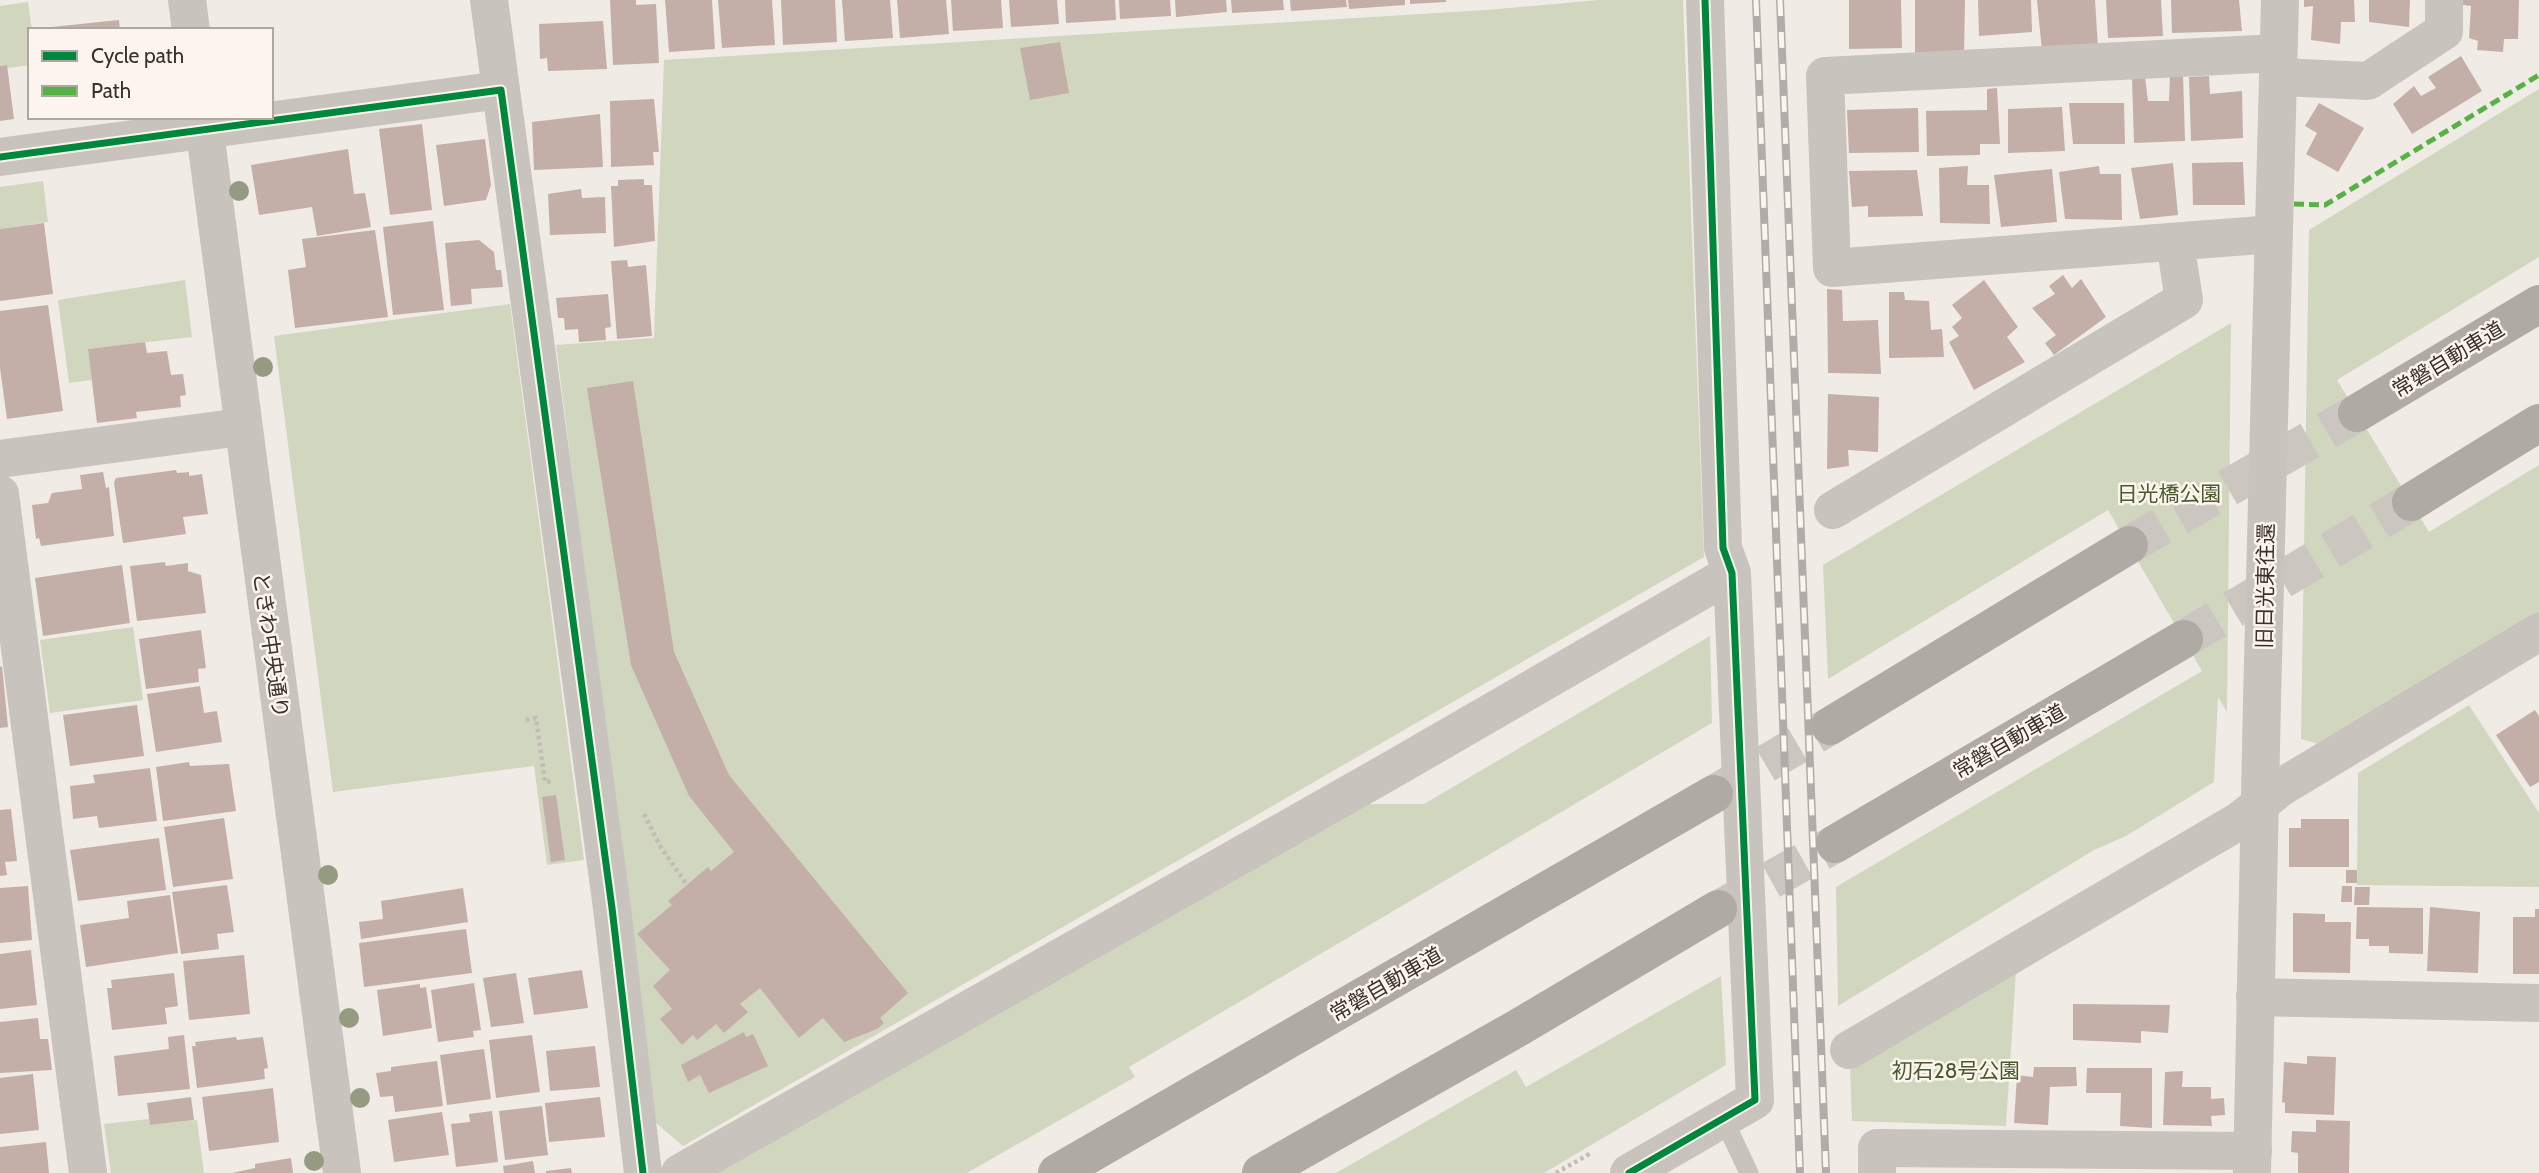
<svg xmlns="http://www.w3.org/2000/svg" width="2539" height="1173" font-family="Cabin,'Noto Sans JP',sans-serif">
<style>
.green{fill:#d1d6bf}
.building{fill:#c3afa7}
.lines{fill:none;stroke-linecap:round;stroke-linejoin:round}
.motorway-tunnel{stroke:#ccc6c0;stroke-width:38;stroke-dasharray:38 19;stroke-linecap:butt}
.path{stroke:#c2bbb6;stroke-width:4.5;stroke-dasharray:3.5 3.5;stroke-linecap:butt}
.service{stroke:#c9c3be;stroke-width:19}
.minor{stroke:#c9c3be;stroke-width:38}
.tertiary{stroke:#c9c3be;stroke-width:38}
.motorway{stroke:#afaaa4;stroke-width:38}
.rail-casing{stroke:#b1aca8;stroke-width:8}
.rail{stroke:#fbf5ee;stroke-width:5;stroke-dasharray:16;stroke-linecap:butt}
.tertiary-bridge{stroke:#c9c3be;stroke-width:38}
.quiet{stroke:#57b246;stroke-width:5;stroke-dasharray:10 5;stroke-linecap:butt}
.cycleway-casing{stroke:#fbf5ee;stroke-width:11}
.cycleway{stroke:#00873e;stroke-width:7}
.tree{fill:#959b80}
.labels{text-anchor:middle;dominant-baseline:central;stroke-width:5;stroke-linejoin:round;paint-order:stroke}
.street-label{font-size:21px;fill:#3b302b;stroke:#fbf5ee}
.park-label{font-size:21px;fill:#4a5a2e;stroke:#fbf5ee}
</style>
<rect width="100%" height="100%" fill="#f0ebe5"/>
<path class="green" d="M1599,0h84l21,557 -1021,589 -28,-24 -99,-777 98,-7 10,-278 822,-50z
M28,2l4,28 -2,35 -23,3v-3l-7,1v-60z
M2539,89v168l-202,123 92,152 110,-67v150l-220,129 -18,-5 8,-509z
M43,181l5,41 -48,7v-42z
M185,280l7,57 -104,12 4,31 -23,3 -11,-83z
M510,304l74,556 -37,5 -13,-99 -201,26 -59,-456z
M2231,323l-4,389 -9,-15 -4,85 -88,54 -32,14 -256,156 -2,-119 366,-216 -94,-161 -280,169 -5,-114z
M133,627l10,73 -93,13 -10,-73z
M1710,636l2,87 -583,344 6,10 -168,96h-252l653,-369h56z
M2469,705l70,108v74l-182,-2 1,-112z
M2016,971l-10,155 -154,-5 -2,-51z
M1721,976l5,89 -182,108h-208l180,-103 10,17z
M149,1119l1,6 47,-5 7,53h-93l-7,-49z"/>
<path class="building" d="M610,0h26v5l20,-1 3,59 -46,2z
M665,0h47l3,49 -46,3z
M718,0h54l3,45 -53,3z
M781,0h54l2,42 -54,3z
M842,0h48l3,38 -48,3z
M897,0h49l3,34 -49,4z
M951,0h50l2,28 -50,3z
M1009,0h48l2,24 -48,3z
M1065,0h50l1,20 -50,3z
M1119,0h51l1,16 -51,3z
M1175,0h51l1,12 -51,5z
M1231,0h52l1,10 -52,3z
M1290,0h56l1,7 -56,4z
M1348,0h57v5l-56,4z
M1410,0h36v2l-36,2z
M1849,0h52l1,48 -53,1z
M1915,0h50l-1,55 -49,1z
M1978,0h53l1,32 -53,4z
M2037,0h58l3,48 -56,3z
M2106,0h55l2,36 -55,2z
M2171,0h68l3,31 -70,2z
M2304,0h50l1,22h-14l-1,22 -29,-4 2,-34 -9,1z
M2369,0h41l-1,27 -40,-5z
M2463,0h56l-1,39h-14l-1,13 -26,-2 1,-9 -9,-3 2,-32 -8,-1z
M119,20l1,10h-78v-2z
M603,21l4,48 -59,2 -1,-13 -7,1 -1,-35z
M1060,42l9,51 -39,7 -10,-52z
M2461,56l21,35 -70,43 -19,-30 21,-18 7,10 15,-8 -8,-11z
M7,65l7,54 -14,2v-55z
M2170,74h13l2,67 -51,2 -2,-65 13,-1 3,24h21z
M2209,76l1,18 32,-3 1,47 -52,3 -2,-64z
M1997,88l3,56h-20v11l-53,1 -1,-45 61,-1v-21z
M654,99l5,53h-6l1,13 -43,2 -1,-66z
M2069,103h55l1,41h-52z
M2319,103l45,25 -26,44 -32,-18 11,-21 -12,-7z
M2062,107l3,44 -57,2v-44z
M1918,108l1,44 -70,1 -2,-43z
M600,114l3,53 -69,3 -2,-48z
M422,124l10,86 -42,5 -11,-86z
M485,139l6,46 -5,15 -42,6 -8,-61z
M348,149l6,45 11,-1 6,34 -54,9 -5,-29 -53,8 -8,-50z
M2243,162l2,43h-52l-1,-42z
M2173,163l5,52 -38,4 -9,-51z
M1968,166l-1,19h22l1,39 -50,-1 -1,-55z
M2099,166l1,8h21l1,46 -57,-1 -6,-47z
M2052,169l5,53 -56,5 -7,-52z
M1917,170l6,46 -55,1v-11l-16,1 -3,-36z
M644,179v6h8l3,56 -41,6 -3,-61h7v-6z
M581,189l1,9 23,-1 1,36 -56,2 -2,-41z
M433,221l11,89 -51,5 -10,-88z
M44,223l9,71 -53,7v-72z
M375,230l13,87 -93,11 -7,-58 18,-3 -4,-28z
M479,240l15,12 2,18h5l2,17 -32,2 1,15 -21,2 -6,-63z
M627,260l1,7 18,-2 6,71 -35,3 -6,-78z
M2063,275l9,13 9,-9 25,38 -52,38 -9,-12 11,-8 -24,-27 23,-14 -6,-8z
M1984,280l34,47 -11,10 18,25 -51,28 -25,-48 10,-6 -7,-9 10,-9 -10,-13z
M1827,289l15,1 1,31 35,-1 3,54 -53,-1z
M1889,292h15l1,8 24,1 2,29 11,-1 2,28 -55,1z
M608,294l3,33 -6,1 1,12 -27,2 -1,-13 -13,1 -1,-12h-6l-2,-20z
M48,305l15,106 -56,8 -7,-51v-57z
M145,342l2,11 20,-2 4,24 12,-1 3,21 -6,1 1,11 -45,5 1,6 -40,5 -9,-74z
M633,381l41,271 55,123 179,218 -28,25 4,5 -7,6 -33,13 -21,-24 -24,20 -39,-50 -20,16 8,8 -24,21 -8,-9 -19,16 -4,-5 -11,10 -22,-26 12,-10 -19,-23 17,-16 -33,-36 35,-29 -4,-4 40,-34 3,4 23,-19 -45,-56 -58,-131 -44,-277z
M1828,394l51,3 -1,55 -30,-2 1,16 -22,3z
M176,470l1,3 12,-1v4l13,-2 6,40 -25,3 3,17 -63,9 -9,-60 2,-5z
M103,472l3,16 3,-1 5,49 -73,10 -2,-8 -3,1 -4,-34 16,-2 4,-10 30,-4 -2,-14z
M165,562l1,4 22,-3v8l13,4 5,38 -69,8 -7,-55z
M122,565l8,58 -87,13 -8,-58z
M201,630l5,38 -8,1 1,13 -53,7 -7,-50z
M2,666l6,61 -8,1v-61z
M200,686l4,27 13,-2 5,31 -66,10 -9,-58z
M137,705l7,51 -74,10 -7,-51z
M2535,710l4,6v66l-9,5 -34,-52z
M189,762l1,4 39,-2 7,47 -73,10 -7,-54z
M150,768l7,53 -58,7 -2,-12 -24,3 -3,-33 25,-3 -2,-8z
M556,795l9,65 -14,2 -9,-65z
M11,809l6,52 -12,1 2,13 -7,1v-66z
M224,818l9,61 -60,8 -9,-60z
M2301,819h48v48h-60v-39h12z
M159,838l7,52 -88,11 -8,-51z
M2346,870h11v13h-11z
M227,885l7,47 -17,2 2,15 -38,5 -9,-62z
M28,886l4,54 -32,3v-55z
M2342,886h10v16h-11z
M2355,887h15l-1,18h-15z
M463,888l5,34 -107,17 -2,-17 24,-3 -2,-18z
M170,895l8,58 -92,14 -6,-42 49,-7 -2,-17z
M2357,907l66,1v46l-34,-1v-7h-20v-7h-13z
M2430,907l50,5 -2,61 -51,-2z
M2535,909h4v65h-26v-57h22z
M2293,913l32,1v8h26l-1,51 -57,-1z
M466,929l6,44 -108,14 -5,-44z
M31,950l6,55 -37,4v-55z
M244,955l6,59 -61,6 -6,-59z
M582,970l6,38 -54,7 -6,-37z
M174,973l4,33 -13,2 2,16 -55,6 -5,-42h5l-1,-8z
M516,973l8,50 -33,4 -8,-49z
M474,983l7,47 -8,1 1,6 -36,5 -7,-52z
M420,984v4l6,-1 6,41 -49,8 -6,-46z
M2073,1004l97,1 -2,28 -27,-2v12l-68,-3z
M38,1018l2,21h8l4,31 -52,3v-51z
M744,1032l2,5 7,-3 15,32 -59,27 -9,-18 -12,7 -7,-17z
M184,1035l6,54 -72,7 -4,-40 55,-7 -1,-12z
M532,1035l8,57 -44,6 -7,-58z
M236,1037l1,3 26,-3 5,31 -4,1 1,10 -68,9 -5,-42h4l-1,-4z
M595,1046l5,41 -50,4 -4,-40z
M484,1049l7,50 -44,6 -7,-50z
M2307,1056l29,1 -2,58 -49,-2v-10l-3,-1 2,-40 23,2z
M437,1061l6,45 -48,6 -2,-16 -13,1 -4,-24 15,-2v-4z
M2034,1067h42l1,19 -27,1 -2,38 -34,-2 3,-48 16,2z
M2087,1068h65v60l-32,-2 1,-33h-35z
M2183,1071l-1,16h29v12l13,-1 1,17 -14,1 1,10 -49,-1 2,-53z
M33,1074l6,56 -39,4v-56z
M273,1088l6,54 -70,9 -7,-54z
M191,1097l3,23 -44,5 -3,-22z
M600,1097l5,40 -56,5 -4,-39z
M542,1106l6,49 -43,5 -6,-49z
M492,1111l6,51 -42,5 -5,-43 19,-2 -1,-8z
M442,1112l7,43 -55,7 -6,-42z
M2316,1120l34,1 -1,52h-51v-20l-7,-1 1,-21 24,1z
M46,1142l3,31h-49v-26z
M291,1158l2,15h-61l23,-5v-4z
M533,1161l2,12h-31l-1,-7z
M571,1168l1,5h-26v-2z"/>
<g class="lines">
<path class="motorway-tunnel" d="M2129,545l228,-132
M2184,639l227,-137
M1716,793l114,-67
M1721,908l114,-64"/>
<path class="path" d="M526,720l10,-2 9,64 7,-1
M644,814l16,32 27,39
M1556,1173l35,-20"/>
<path class="service" d="M1723,1118l26,55"/>
<path class="minor" d="M489,0l12,90
M2278,77l90,4 76,-50v-31
M0,157l501,-67 111,818 31,265
M2274,234l-442,34 -7,-192 453,-23
M0,459l241,-32
M0,494l88,679
M1833,510l351,-210 -9,-58
M2255,997l284,6
M1849,1050l390,-229 41,-33 259,-156
M680,1173l706,-400 346,-200
M1629,1173l126,-73 -23,-527 -9,-25 -18,-548
M1877,1173v-25l376,3"/>
<path class="tertiary" d="M187,0l4,30
M203,117l139,1056
M2271,343l9,-343
M2252,1173l10,-472"/>
<path class="motorway" d="M2357,413l182,-109
M2411,502l128,-79
M1830,726l299,-181
M1835,844l349,-205
M1057,1173l657,-379
M1261,1173l255,-144 202,-120"/>
<g class="rail-casing">
<path id="rail" d="M1756,0l44,1173
M1780,0l46,1173"/>
</g>
<use href="#rail" class="rail"/>
<path class="tertiary-bridge" d="M2262,701l9,-358"/>
<path class="quiet" d="M2294,204l31,1 214,-130"/>
<g class="cycleway-casing">
<path id="cycleway" d="M0,157l501,-67 111,818 31,265
M1629,1173l126,-73 -23,-527 -9,-25 -18,-548"/>
</g>
<use href="#cycleway" class="cycleway"/>
</g>
<g class="tree">
<circle cx="239" cy="191" r="10"/>
<circle cx="263" cy="367" r="10"/>
<circle cx="328" cy="875" r="10"/>
<circle cx="349" cy="1018" r="10"/>
<circle cx="360" cy="1098" r="10"/>
<circle cx="314" cy="1161" r="10"/>
</g>
<g class="labels">
<g class="street-label">
<text transform="translate(2448 359) rotate(-31)">常磐自動車道</text>
<text transform="translate(2265 586) rotate(-89)">旧日光東往還</text>
<text transform="translate(271 645) rotate(82)">ときわ中央通り</text>
<text transform="translate(2009 741) rotate(-30)">常磐自動車道</text>
<text transform="translate(1386 984) rotate(-30)">常磐自動車道</text>
</g>
<g class="park-label">
<text x="2169" y="493">日光橋公園</text>
<text x="1956" y="1070">初石28号公園</text>
</g>
</g>
<rect x="28" y="28" width="245" height="91" fill="#fbf5ee" stroke="#aea6a0" stroke-width="2"/>
<rect x="42" y="51" width="35" height="10" fill="#00873e" stroke="#aea6a0" stroke-width="2"/>
<text x="91" y="63" font-size="21" fill="#3b302b">Cycle path</text>
<rect x="42" y="86" width="35" height="10" fill="#57b246" stroke="#aea6a0" stroke-width="2"/>
<text x="91" y="98" font-size="21" fill="#3b302b">Path</text>
</svg>
